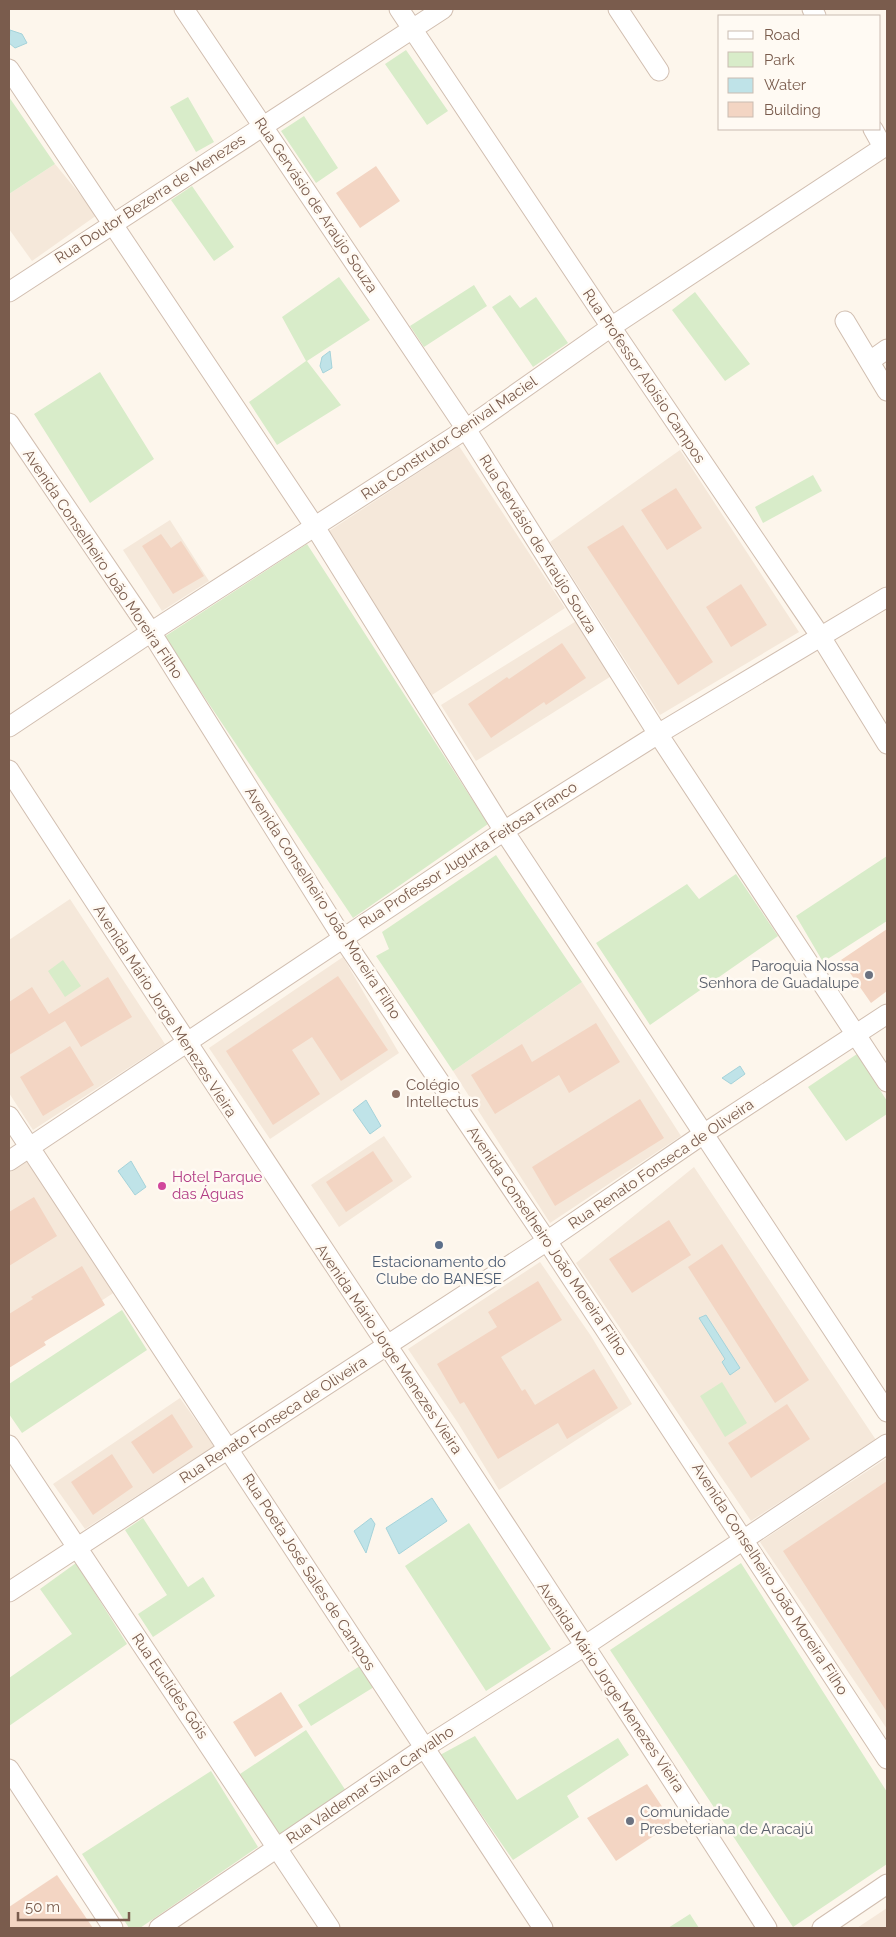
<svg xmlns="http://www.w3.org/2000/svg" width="896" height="1937" font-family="Raleway,sans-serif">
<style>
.residential{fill:#f5e8da}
.green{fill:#d8ecc9}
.water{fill:#bfe3e8;stroke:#a5d3da}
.building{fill:#f3d5c3}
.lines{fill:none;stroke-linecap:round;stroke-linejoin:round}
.minor-casing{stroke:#d1beb0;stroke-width:21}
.minor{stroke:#fff;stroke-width:19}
.worship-dot{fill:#6b7280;stroke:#fffaf3;stroke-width:2}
.education-dot{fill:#8d6e63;stroke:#fffaf3;stroke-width:2}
.hotel-dot{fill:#d1479c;stroke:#fffaf3;stroke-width:2}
.service-dot{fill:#5c6f8a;stroke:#fffaf3;stroke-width:2}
.labels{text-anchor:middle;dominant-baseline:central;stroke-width:5;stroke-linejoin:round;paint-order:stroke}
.street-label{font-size:15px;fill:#7a5c4d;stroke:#fffaf3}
.worship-label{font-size:15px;fill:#5b616d;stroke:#fffaf3;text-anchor:end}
.education-label{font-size:15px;fill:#785e54;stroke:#fffaf3;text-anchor:start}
.hotel-label{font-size:15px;fill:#b23c85;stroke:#fffaf3;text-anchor:start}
.service-label{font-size:15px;fill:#4e5e75;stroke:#fffaf3}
</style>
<rect width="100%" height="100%" fill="#fdf6ec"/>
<path class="residential" d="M55,164l42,51 -65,46 -23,-32v-35z
M459,446l106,162 -133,87 -106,-162z
M680,450l119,182 -139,83 -110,-173z
M170,520l39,61 -47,30 -39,-61z
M578,620l35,55 -137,86 -35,-56z
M70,899l95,145 -132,86 -24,-37v-153z
M343,957l56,96 -129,86 -61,-91z
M582,982l99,154 -131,87 -97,-152z
M384,1136l28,41 -73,50 -28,-42z
M33,1152l88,136 -112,73v-193z
M694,1167l182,273 -125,81 -175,-258z
M540,1262l51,74 41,68 -133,86 -41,-67 -50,-74z
M180,1398l34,48 -129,83 -32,-45z
M887,1458v271l-127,-187z
M887,1908v20h-30z"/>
<path class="green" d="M406,50l42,61 -21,14 -42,-61z
M9,97l46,67 -46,30z
M188,97l26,45 -18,10 -26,-45z
M304,116l34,52 -22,15 -35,-52z
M192,186l42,61 -20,14 -43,-61z
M339,277l31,43 -63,41 34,44 -64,40 -28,-43 57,-41 -24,-44z
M474,285l13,21 -63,41 -14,-21z
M695,292l55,72 -25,17 -53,-71z
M510,295l10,13 16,-11 32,46 -35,24 -41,-60z
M100,372l54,87 -64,44 -56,-89z
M813,475l9,16 -59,32 -8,-16z
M307,544l181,280 -135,94 -189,-281z
M496,855l86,127 -129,89 -77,-115 13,-7 -7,-17z
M887,856v65l-64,41 -27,-46z
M736,874l42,62 -128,89 -54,-82 91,-59 12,15z
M63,960l18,26 -16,11 -17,-26z
M857,1054l30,47v13l-41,27 -38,-54z
M122,1310l25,40 -125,83 -13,-19v-30z
M722,1382l25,41 -22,14 -25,-41z
M143,1518l45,69 15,-10 12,19 -62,41 -15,-23 29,-19 -42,-65z
M469,1523l82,126 -65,42 -81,-125z
M76,1563l51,81 -118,82v-48l63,-44 -32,-45z
M741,1563l146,229v72l-94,63 -183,-277z
M360,1666l14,21 -63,39 -13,-21z
M306,1730l40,61 -67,44 -39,-61z
M475,1736l42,64 101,-62 11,17 -62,41 12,21 -66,43 -73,-105z
M211,1771l47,76 -118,81h-11l-47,-74z
M690,1914l9,14h-31z"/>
<path class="water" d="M10,30l12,4 5,9 -12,5 -6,-5z
M330,351l2,17 -9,5 -3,-7 2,-9z
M740,1066l5,8 -14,10 -9,-6z
M366,1100l15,26 -11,8 -17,-24z
M131,1161l15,26 -11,8 -17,-24z
M706,1315l34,53 -10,7 -8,-13 3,-3 -26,-41z
M432,1498l15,23 -48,33 -13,-26z
M371,1518l4,6 -9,29 -12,-22z"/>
<path class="building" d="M376,166l24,35 -40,27 -24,-35z
M676,488l26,40 -35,22 -26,-40z
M623,525l90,137 -35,23 -91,-138z
M161,534l10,14 10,-7 23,35 -31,18 -31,-48z
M741,584l26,41 -36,22 -25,-40z
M562,643l24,35 -40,27 -2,-3 -53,36 -23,-34 39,-27 2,2z
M887,929v62l-16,12 -30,-43z
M338,976l50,74 -47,31 -29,-44 -20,13 28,44 -47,31 -47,-74z
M108,977l24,40 -51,30 -16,-26 -56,34v-53l23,-15 17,27z
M596,1023l24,39 -51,31 -10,-18 -64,39 -24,-39 51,-31 10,18z
M70,1046l24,39 -51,31 -23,-39z
M640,1099l24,39 -109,68 -23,-39z
M373,1151l20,30 -47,31 -20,-30z
M34,1197l23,39 -48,30v-54z
M669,1220l22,35 -59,38 -23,-34z
M722,1244l87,136 -34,23 -87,-136z
M82,1266l23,39 -61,37 2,3 -37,23v-54l24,-15 -2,-2z
M538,1281l24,39 -61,37 21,34 3,-2 10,16 59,-36 24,39 -51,31 -9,-16 -60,36 -34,-57 -4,2 -23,-40 60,-37 -9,-15z
M787,1404l23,35 -59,39 -23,-35z
M172,1414l21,33 -40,27 -22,-32z
M112,1454l21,33 -40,28 -22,-33z
M887,1481v231l-104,-161z
M281,1692l22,35 -48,30 -22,-35z
M647,1784l26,39 -57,38 -29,-43z
M57,1875l36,53h-84v-21z"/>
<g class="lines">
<g class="minor-casing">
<path id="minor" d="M184,9l282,420 192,305 229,348
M399,9l212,318 210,310 66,107
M618,9l41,62
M812,9l4,7
M9,69l306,458 189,304 383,581
M873,129l10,18
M9,292l434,-283
M845,321l42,70
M870,361l17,-12
M9,423l142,209 191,305 205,304 340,518
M9,727l142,-95 315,-203 145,-102 276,-182
M9,770c251,387 510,769 758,1158
M9,1116l534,812
M9,1161l495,-330 154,-97 229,-137
M9,1445l321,483
M9,1592l538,-351 158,-108 182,-119
M9,1769l104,159
M159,1928l265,-180 159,-101 304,-203
M822,1928l65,-44"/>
</g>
<use href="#minor" class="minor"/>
</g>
<g class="worship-dot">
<circle cx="869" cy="975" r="5"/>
<circle cx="630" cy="1821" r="5"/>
</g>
<circle class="education-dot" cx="396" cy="1094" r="5"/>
<circle class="hotel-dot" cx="162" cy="1186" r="5"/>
<circle class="service-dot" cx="439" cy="1245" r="5"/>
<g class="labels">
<g class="street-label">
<text transform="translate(150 199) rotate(-33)">Rua Doutor Bezerra de Menezes</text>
<text transform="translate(316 205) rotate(56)">Rua Gervásio de Araújo Souza</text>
<text transform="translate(644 376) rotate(56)">Rua Professor Aloísio Campos</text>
<text transform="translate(449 438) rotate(-34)">Rua Construtor Genival Maciel</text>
<text transform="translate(538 544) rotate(58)">Rua Gervásio de Araújo Souza</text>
<text transform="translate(103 564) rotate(56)">Avenida Conselheiro João Moreira Filho</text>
<text transform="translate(468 855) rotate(-33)">Rua Professor Jugurta Feitosa Franco</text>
<text transform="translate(323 903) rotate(57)">Avenida Conselheiro João Moreira Filho</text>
<text transform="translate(165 1011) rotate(57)">Avenida Mário Jorge Menezes Vieira</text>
<text transform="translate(661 1164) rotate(-34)">Rua Renato Fonseca de Oliveira</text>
<text transform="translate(547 1241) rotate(56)">Avenida Conselheiro João Moreira Filho</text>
<text transform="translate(389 1349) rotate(56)">Avenida Mário Jorge Menezes Vieira</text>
<text transform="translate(273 1420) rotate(-33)">Rua Renato Fonseca de Oliveira</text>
<text transform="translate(309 1572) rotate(57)">Rua Poeta José Sales de Campos</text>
<text transform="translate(770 1579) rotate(57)">Avenida Conselheiro João Moreira Filho</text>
<text transform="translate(170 1686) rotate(56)">Rua Euclídes Góis</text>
<text transform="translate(611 1687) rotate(56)">Avenida Mário Jorge Menezes Vieira</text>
<text transform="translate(370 1785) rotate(-34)">Rua Valdemar Silva Carvalho</text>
</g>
<g class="worship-label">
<text x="859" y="966">Paroquia Nossa<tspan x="859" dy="17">Senhora de Guadalupe</tspan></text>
<text x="640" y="1812" text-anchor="start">Comunidade<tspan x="640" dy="17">Presbeteriana de Aracajú</tspan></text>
</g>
<g class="education-label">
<text x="406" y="1085">Colégio<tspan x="406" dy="17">Intellectus</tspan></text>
</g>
<g class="hotel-label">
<text x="172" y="1177">Hotel Parque<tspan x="172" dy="17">das Águas</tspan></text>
</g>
<g class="service-label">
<text x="439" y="1262">Estacionamento do<tspan x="439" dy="17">Clube do BANESE</tspan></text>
</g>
</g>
<rect width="896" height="1937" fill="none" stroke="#7a5c4d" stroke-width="20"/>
<rect x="718" y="15" width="162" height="115" fill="#fffaf3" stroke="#cabbb1"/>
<rect x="728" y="31" width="25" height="8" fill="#ffffff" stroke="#cabbb1"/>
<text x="764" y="40" font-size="15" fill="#7a5c4d">Road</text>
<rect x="728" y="52" width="25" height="15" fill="#d8ecc9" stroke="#cabbb1"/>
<text x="764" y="65" font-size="15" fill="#7a5c4d">Park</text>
<rect x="728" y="78" width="25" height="15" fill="#bfe3e8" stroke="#cabbb1"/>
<text x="764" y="90" font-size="15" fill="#7a5c4d">Water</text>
<rect x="728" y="102" width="25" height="15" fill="#f3d5c3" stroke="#cabbb1"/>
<text x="764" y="115" font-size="15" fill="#7a5c4d">Building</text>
<path d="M18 1912v8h111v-8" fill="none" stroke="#7a5c4d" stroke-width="2.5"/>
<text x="25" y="1912" font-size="15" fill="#7a5c4d" stroke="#fffaf3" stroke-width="4" paint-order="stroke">50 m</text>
</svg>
